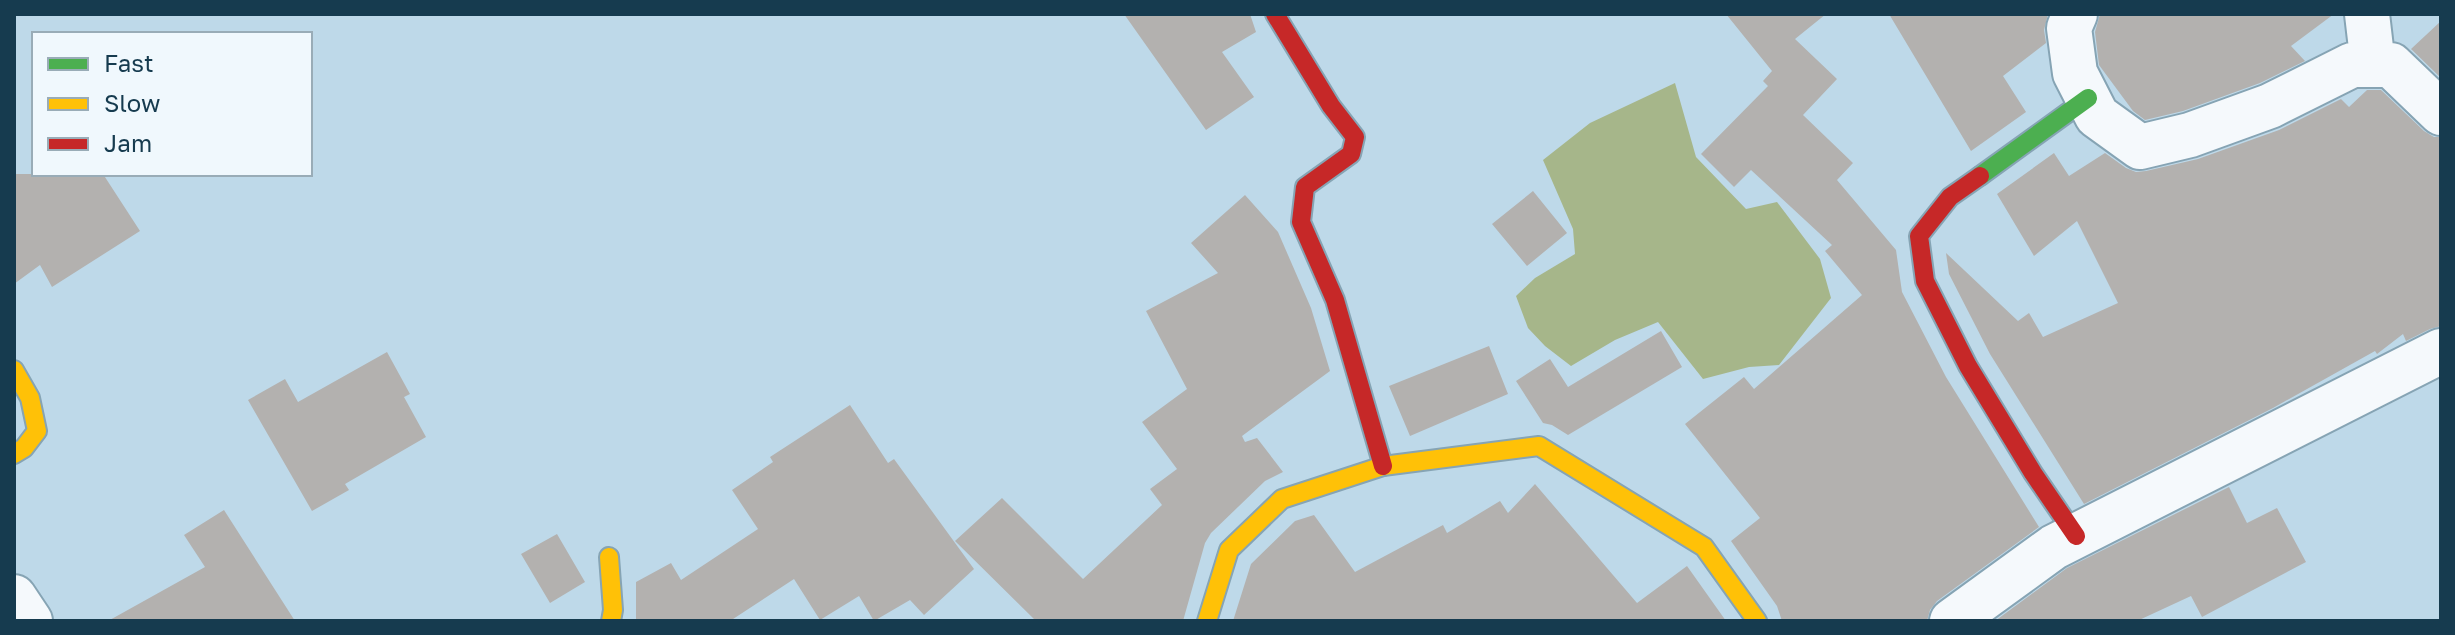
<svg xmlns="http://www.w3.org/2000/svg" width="2455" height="635" font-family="'Golos Text',sans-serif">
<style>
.water{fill:#a6b68a}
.building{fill:#b3b1af}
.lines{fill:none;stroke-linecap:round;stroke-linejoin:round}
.street-casing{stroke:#86a4b4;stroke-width:48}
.fast-casing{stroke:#86a4b4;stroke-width:22}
.slow-casing{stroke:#86a4b4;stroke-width:22}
.jam-casing{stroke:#86a4b4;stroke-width:22}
.street{stroke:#f5f9fc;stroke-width:44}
.fast{stroke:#4caf50;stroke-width:18}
.slow{stroke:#ffc107;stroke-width:18}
.jam{stroke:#c62828;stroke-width:18}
</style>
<rect width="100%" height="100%" fill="#bed9e9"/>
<path class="water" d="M1675,83l21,74 50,52 31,-7 43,57 11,39 -52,67 -30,2 -46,12 -45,-57 -43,18 -44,26 -26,-20 -17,-18 -12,-32 19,-18 40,-24 -2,-25 -30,-69 47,-37z"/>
<path class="building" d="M1124,14h126l6,18 -34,20 32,45 -48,33z
M1726,14h100l-31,25 42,40 -34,36 50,48 -16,17 59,70 6,42 44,85 93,150 -102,74 -7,9 -3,11h-145l-5,-15 -46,-65 29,-23 -75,-94 59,-47 10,12 108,-94 -37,-44 7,-6 -81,-75 -17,17 -33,-33 67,-68 -5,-5 9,-10z
M1889,14h159l-4,16 2,13 -43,33 23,36 -55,39z
M2100,14h234l-43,32 14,15 -45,22 -77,28 -38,9 -12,-9 -34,-46 -4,-33z
M2441,21v57l-30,-29z
M2367,90h14l43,41 10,6h7v189l-11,3 -24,12 -3,-7 -26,20 -2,-3 -102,57 -189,96 -94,-150 -41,-80 -3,-21 72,68 11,-8 14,24 75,-34 -41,-82 -43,35 -37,-62 57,-41 15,23 36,-23 21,15 10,4 10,-1 52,-12 81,-29 62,-31 8,8z
M14,174h89l37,57 -88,56 -12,-22 -26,19z
M1533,191l34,42 -40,33 -35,-42z
M1245,195l33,37 33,76 19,63 -88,65 3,6 12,-4 26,34 -18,9 -54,52 -6,10 -22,78h-147l-81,-80 47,-43 81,81 79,-74 -12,-16 27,-20 -35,-47 45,-33 -41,-78 72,-38 -27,-30z
M1661,331l21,36 -114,68 -16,-10 -9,-2 -27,-42 34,-22 18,28z
M1489,346l19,48 -98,42 -21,-50z
M387,352l23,42 -6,3 22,40 -81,47 4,6 -37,21 -64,-111 37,-21 13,23z
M850,405l38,58 6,-4 80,110 -50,46 -14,-15 -36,21 -15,-25 -39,24 -26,-41 -64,42h-94v-39l35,-19 10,17 77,-51 -26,-39 41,-28 -3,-5z
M1535,484l102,119 50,-37 39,55h-493l18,-57 44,-43 19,-6 41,57 88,-47 4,8 53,-32 8,12z
M2229,487l18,36 30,-15 29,54 -104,55 -11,-21 -54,25h-142l72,-53z
M224,510l71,111h-187l97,-54 -21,-32z
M557,534l28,48 -35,21 -29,-49z"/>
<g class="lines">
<g class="street-casing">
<path id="street" d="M2075,14l-6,14 6,45 22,43 43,31 50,-12 80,-29 82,-41h39l50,48
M2367,14l6,51
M14,597l16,24
M1952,621l102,-74 387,-196"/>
</g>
<g class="fast-casing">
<path id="fast" d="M1980,176l108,-78"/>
</g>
<g class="slow-casing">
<path id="slow" d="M14,370l16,28 7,33 -13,17 -10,6
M609,557l4,53 -2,11
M1207,621l22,-71 53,-51 101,-33 156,-20 165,101 53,74"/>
</g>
<g class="jam-casing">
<path id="jam" d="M1275,14l56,92 24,31 -4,17 -46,33 -4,35 34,78 48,166
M1980,176l-30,21 -31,39 6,45 43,85 65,107 43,63"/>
</g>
<use href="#street" class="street"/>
<use href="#fast" class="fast"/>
<use href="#slow" class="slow"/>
<use href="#jam" class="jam"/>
</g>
<rect width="2455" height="635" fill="none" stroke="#163b4f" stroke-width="32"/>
<rect x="32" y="32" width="280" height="144" fill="#f0f8fd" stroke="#99acb7" stroke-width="2"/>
<rect x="48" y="58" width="40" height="12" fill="#4caf50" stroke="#99acb7" stroke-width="2"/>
<text x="104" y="72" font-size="24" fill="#163b4f">Fast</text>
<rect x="48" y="98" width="40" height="12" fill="#ffc107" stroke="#99acb7" stroke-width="2"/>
<text x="104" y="112" font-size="24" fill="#163b4f">Slow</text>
<rect x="48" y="138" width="40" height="12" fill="#c62828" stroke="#99acb7" stroke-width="2"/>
<text x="104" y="152" font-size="24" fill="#163b4f">Jam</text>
</svg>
